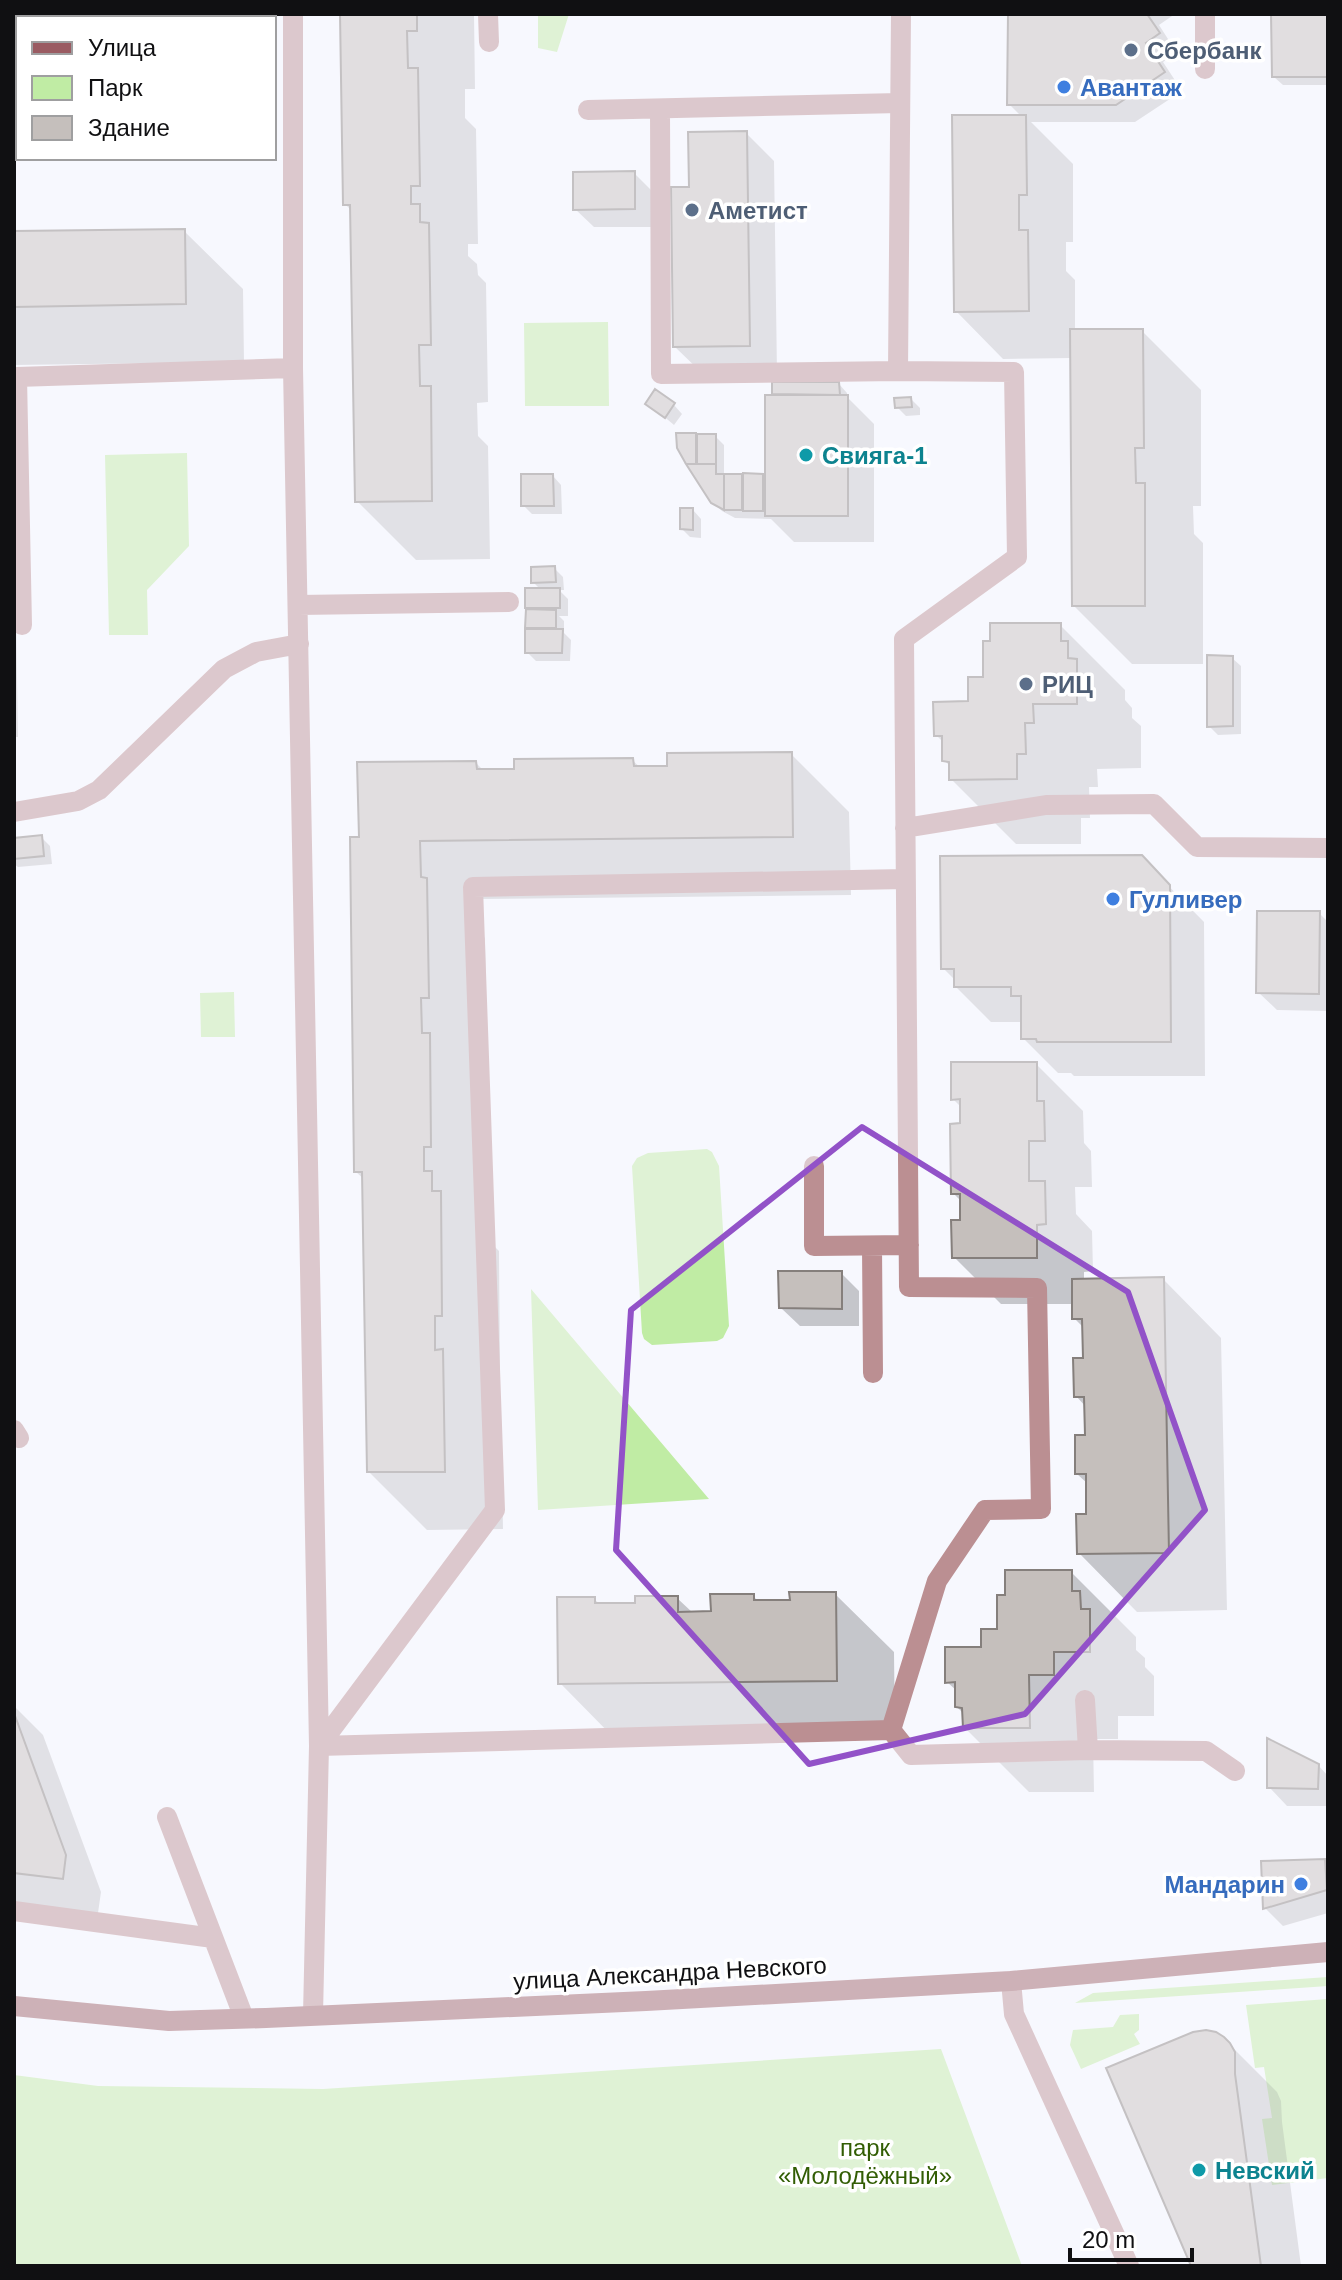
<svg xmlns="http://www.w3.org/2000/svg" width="1342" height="2280" font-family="Helvetica,sans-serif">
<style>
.green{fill:#c0eca4}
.shadow{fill:#0003}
.building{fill:#c5bfbc;stroke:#857f7c;stroke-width:2}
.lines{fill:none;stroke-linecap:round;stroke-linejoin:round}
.lane{stroke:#bb8f92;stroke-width:20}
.secondary{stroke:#9a5b62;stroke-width:20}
.marked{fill:none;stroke:#9252c8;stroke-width:6;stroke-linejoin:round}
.service-dot{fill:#5c6f8a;stroke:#fff;stroke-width:3}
.shop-dot{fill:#3f7fe0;stroke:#fff;stroke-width:3}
.culture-dot{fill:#0f9aa8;stroke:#fff;stroke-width:3}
.labels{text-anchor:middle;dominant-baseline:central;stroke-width:7;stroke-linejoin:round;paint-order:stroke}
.service-label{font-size:24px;font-weight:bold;fill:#4e5e75;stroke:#fff;text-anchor:start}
.shop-label{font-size:24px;font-weight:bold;fill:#366cbe;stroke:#fff;text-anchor:start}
.culture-label{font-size:24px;font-weight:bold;fill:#0d838f;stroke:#fff;text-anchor:start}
.street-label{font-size:24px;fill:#101012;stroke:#fff}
.park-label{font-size:24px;fill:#325d04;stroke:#fff}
</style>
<rect width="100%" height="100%" fill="#f7f8fe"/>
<path class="green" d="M538,14h31l-12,38 -19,-4z
M608,322l1,84h-84l-1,-83z
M187,453l2,93 -42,44 1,45h-39l-4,-180z
M234,992l1,45h-34l-1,-44z
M707,1149l5,3 7,14 10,160 -6,12 -6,3 -65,4 -8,-6 -2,-6 -10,-167 5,-8 11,-5z
M531,1289l178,210 -171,11z
M1328,1977v9l-253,17 18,-10z
M1328,1999v179l-56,7 -10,-66 10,-1 -8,-51 -9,1 -9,-63z
M1139,2014v16l-5,4 6,10 -59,25 -11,-24 3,-15 40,-3 7,-12z
M941,2049l81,217h-1008v-191l84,11 225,3z"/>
<path class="shadow" d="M22,14h83v4h-79z
M342,14h132l1,75h-10v29l11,11 2,115h-10v12l9,8 1,11 8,8 2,119 -11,1 1,33 10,10 2,113 -74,1 -59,-59 -5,-290 -7,-7z
M1010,14h165l-16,11 18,28 -14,9 19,29 -47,31h-104l42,42v78h-7v29l9,9v51h67l59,59v116h-8l1,28 9,9v121h-71l-58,-58 -2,-248 -69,1 -47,-48 66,-194 -13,-13z
M1273,14h55v71h-45l-9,-8z
M746,133l28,28 3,212 -74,1 -28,-27 16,-158z
M634,173l19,19v35h-59l-19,-18z
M184,231l59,58 1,73 -230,3v-132z
M839,384l8,9v4l27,27v118h-80l-23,-23 -36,-1 -13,-7 -9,-9 -34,-67 36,1 9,9v31h38l5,5 10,-84 -3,-3z
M911,399l9,9v7l-14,1 -9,-9z
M648,403l26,2 8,9 -8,11z
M553,476l8,9 1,29h-30l-9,-9z
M14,498l4,239h-4z
M693,510l8,9v19l-11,-1 -8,-8z
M554,568l9,9 1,13h-5l9,9v17h-9l5,5v12l7,7 -1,21h-34l-9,-9 1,-41 4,1 -5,-5 14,-17 -8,-8z
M1060,625l65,65v10l7,8v10l9,8v42l-44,1 1,18h-9l1,31h-9v26h-65l-65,-65v-12l-7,-7v-17l-8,-8 34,-32 15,-24z
M1232,658l9,8v68l-23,1 -9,-9z
M791,754l58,58 2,83 -373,4v33l7,6 5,304 9,9 1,122h-7l8,37 2,119 -76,1 -58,-58 -4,-292 -9,-8 5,-333 115,-76 8,8h32l116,-11 9,8h28z
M41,837l9,9 2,18 -34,3 -4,-3v-24z
M1141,858l63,64 1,154h-131l-3,-3h-13l-35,-35v-16h-32l-35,-35v-6l-13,-13z
M1319,913l9,9v89l-51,-1 -19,-18z
M1036,1064l47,47 1,32 7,8 1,36h-17l1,27 16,17 1,40 -9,1v8l79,-1 58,59 6,272 -90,2 -58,-59 9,-37v-32l-11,-10 10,-37 -1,-30 -10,-11 9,-36 -1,-32 -10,-10v-14h-73l-47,-47 8,-35v-20l-9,-9 9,-68v-17l-9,-9z
M841,1273l18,18v35h-59l-19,-18z
M1071,1572l65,65v13l9,8v9l9,9v40h-36v23h-25l1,53h-65l-65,-65v-13l-7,-7v-16l-10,-9 52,-51z
M835,1594l59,58 1,87 -277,3 -58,-59 34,-84 7,6h36l40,-7 16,15h20l40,-17 6,6h33z
M14,1706l29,29 58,157 -3,21 -84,-10z
M1318,1765l10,11v30h-41l-18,-19z
M1325,1861l3,3v49l-45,13 -18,-18z
M1229,2044l48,48 4,9 1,21 19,144h-108z"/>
<path class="building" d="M340,14h77v17h-10l1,37h10l2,118h-9v18h9v18l9,1 2,122h-12l1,41h11l1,115 -77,1 -5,-297h-7z
M1008,14h139l13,19 -14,10 19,29 -49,33h-109z
M1271,14h57v63h-56z
M952,115h74l1,80h-8v35h9l1,81 -75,1z
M747,131l3,215 -77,1 -2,-160h18l-1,-55z
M635,171v38l-62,1v-38z
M185,229l1,75 -172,3v-76z
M1070,329h73l1,119h-9l1,35h9v123h-73z
M772,382h67l1,13 -68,-1z
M655,389l20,14 -10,15 -20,-14z
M765,395h83v121h-83z
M911,397l1,10 -17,1 -1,-10z
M676,433h20v31h-10l-9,-16z
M697,434h19v30h-19z
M686,464h30v10h8v36l-13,-7z
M743,473l20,1v37h-20z
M521,474h32l1,32h-33z
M724,474h18v36h-18z
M680,508h13v22l-13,-1z
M555,566l1,16 -25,1v-16z
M525,588h35v20h-35z
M526,609l30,1v18h-31z
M990,623h71v18h7v17l9,1v45h-44l1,19h-9l1,31h-9v25l-68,1v-18l-7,-1v-25h-8l-1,-34 35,-1v-24h15v-36h7z
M525,629h38l-1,24h-37z
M1207,655l26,1v70l-26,1z
M792,752l1,85 -373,4 1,36 6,1 2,120h-8l1,35h8l1,114h-7v24h8v20h9l1,125h-7v34l8,-1 2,123h-78l-5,-300h-8l-4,-335h9l-2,-75 119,-1 1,8h37v-10l119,-1 1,8h33v-13z
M42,835l2,21 -30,3v-21z
M1142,855l28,30 1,157h-134l-1,-3h-15v-43h-10v-9h-57v-18h-13l-1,-113z
M1257,911h63l-1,83 -63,-1z
M951,1062h86v39h7l1,40h-16v40h16l1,43 -9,1v33h-85l-1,-38h9v-26h-9l-1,-70 10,-1v-24l-9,1z
M778,1271h64v38l-63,-1z
M1164,1277l5,276 -92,1 -1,-40h10v-40h-11v-39h10l-1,-38h-10l-1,-39h10l-1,-39h-10v-40z
M1005,1570h67v21h8l1,18h9v43h-36v23h-25l1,53h-67l-1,-20 -7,-1v-25l-10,1v-36h36v-18h16v-34h8z
M789,1592h47l1,89 -279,3 -1,-87h38v6h40v-7h43v16l33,-1 -1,-17h44v6h36z
M14,1713l52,142 -3,24 -49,-6z
M1267,1738l52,26 -1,25 -51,-1z
M1325,1859l2,31 -64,19 -2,-48z
M1206,2030l10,2 8,5 6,6 5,9v22l26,192h-70l-85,-198 87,-36z"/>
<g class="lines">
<path class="lane" d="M152,14v4
M293,14v354l26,1378 -6,269
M488,14l1,28
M901,14l-3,357 116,1 3,185 -113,82 5,648 128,1 4,221 -56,1 -48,71 -46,149 20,25 177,-5 -3,-50
M14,38h4
M1205,69v-55
M660,109l1,265 237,-3
M588,110l312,-7
M298,605l211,-3
M22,625l-5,-248 276,-9
M14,812l64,-11 21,-11 125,-121 32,-17 43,-8
M905,828l141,-23 108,-1 43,43 131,1
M814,1166v80l95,-1
M872,1246l1,127
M14,1430l5,8
M319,1746l176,-236 -22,-623 432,-8
M319,1746l572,-16
M1088,1750l118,1 29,20
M167,1817l77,201
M14,1911l199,27
M1011,1981l3,33 115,252"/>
<path class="secondary" d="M14,2006l155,15 97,-3 380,-17 365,-20 317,-29"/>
</g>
<path d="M0 0H1342V2280H0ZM862,1127l266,165 77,218 -180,204 -216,50 -193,-214 15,-240z" fill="#f7f8fe" fill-opacity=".55" fill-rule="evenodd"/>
<path class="marked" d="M862,1127l266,165 77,218 -180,204 -216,50 -193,-214 15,-240z"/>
<g class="service-dot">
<circle cx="1131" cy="50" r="8"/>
<circle cx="692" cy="210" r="8"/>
<circle cx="1026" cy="684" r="8"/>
</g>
<g class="shop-dot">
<circle cx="1064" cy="87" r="8"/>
<circle cx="1113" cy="899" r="8"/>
<circle cx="1301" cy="1884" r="8"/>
</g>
<g class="culture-dot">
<circle cx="806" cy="455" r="8"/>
<circle cx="1199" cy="2170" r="8"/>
</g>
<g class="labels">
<g class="service-label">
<text x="1147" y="50">Сбербанк</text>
<text x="708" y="210">Аметист</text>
<text x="1042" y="684">РИЦ</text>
</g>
<g class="shop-label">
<text x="1080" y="87">Авантаж</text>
<text x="1129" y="899">Гулливер</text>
<text x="1285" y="1884" text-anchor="end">Мандарин</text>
</g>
<g class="culture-label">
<text x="822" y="455">Свияга-1</text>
<text x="1215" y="2170">Невский</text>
</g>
<g class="street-label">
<text transform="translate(670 1973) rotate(-3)">улица Александра Невского</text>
</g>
<g class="park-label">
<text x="865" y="2147">парк<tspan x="865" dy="28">«Молодёжный»</tspan></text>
</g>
</g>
<rect width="1342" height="2280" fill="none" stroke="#101012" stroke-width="32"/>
<rect x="16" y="16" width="260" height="144" fill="#ffffff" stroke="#9f9fa0" stroke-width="2"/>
<rect x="32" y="42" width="40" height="12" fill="#9a5b62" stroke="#9f9fa0" stroke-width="2"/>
<text x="88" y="56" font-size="24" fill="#101012">Улица</text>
<rect x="32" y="76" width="40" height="24" fill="#c0eca4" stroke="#9f9fa0" stroke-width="2"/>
<text x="88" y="96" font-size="24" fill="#101012">Парк</text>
<rect x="32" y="116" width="40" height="24" fill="#c5bfbc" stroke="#9f9fa0" stroke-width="2"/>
<text x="88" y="136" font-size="24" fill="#101012">Здание</text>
<path d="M1070 2248v12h122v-12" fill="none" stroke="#101012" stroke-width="4"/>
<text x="1082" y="2248" font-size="24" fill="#101012" stroke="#ffffff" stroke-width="6" paint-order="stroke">20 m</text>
</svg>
